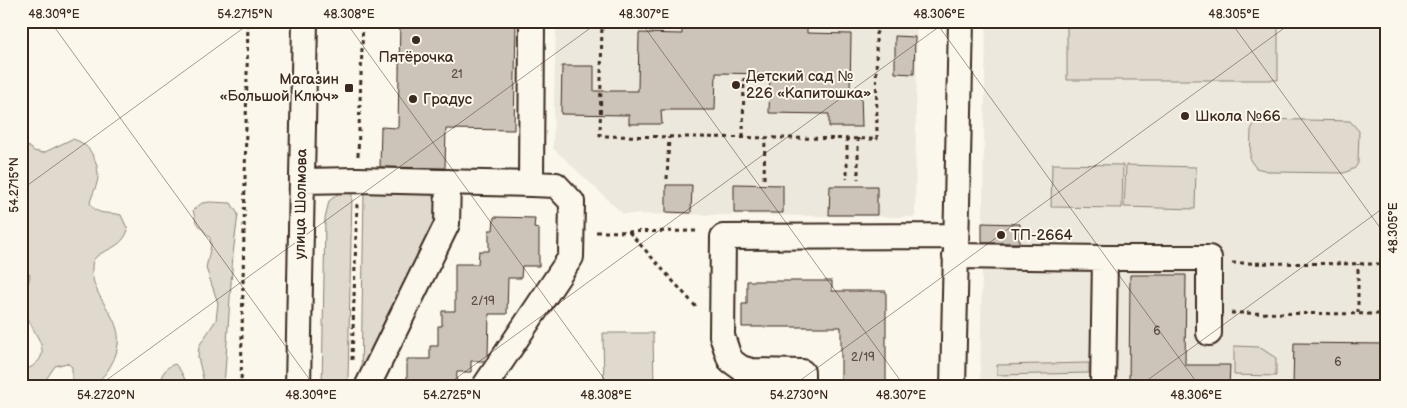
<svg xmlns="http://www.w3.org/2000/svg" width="1407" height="408" font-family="'Balsamiq Sans',sans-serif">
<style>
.built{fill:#ede8dd}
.green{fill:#dfd9ce;stroke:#8d8276}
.building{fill:#ccc4b9;stroke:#3b2a1e}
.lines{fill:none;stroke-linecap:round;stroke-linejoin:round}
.minor-casing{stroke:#3b2a1e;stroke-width:28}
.path{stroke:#3b2a1e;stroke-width:3;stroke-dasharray:4 4;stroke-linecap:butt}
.minor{stroke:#fbf7ec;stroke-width:24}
.ticks{fill:none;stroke:#3b2a1e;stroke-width:1;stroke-opacity:0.45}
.poi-dot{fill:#3b2a1e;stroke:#fbf7ec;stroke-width:2}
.labels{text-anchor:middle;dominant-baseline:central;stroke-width:4;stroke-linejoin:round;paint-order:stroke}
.number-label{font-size:12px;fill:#5f5045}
.poi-label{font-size:15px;fill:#3b2a1e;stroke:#fbf7ec;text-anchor:start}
.street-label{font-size:15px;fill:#3b2a1e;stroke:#fbf7ec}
.neatline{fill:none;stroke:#3b2a1e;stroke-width:2}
.ticks-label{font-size:12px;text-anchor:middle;fill:#3b2a1e}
</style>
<rect width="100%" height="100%" fill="#fbf7ec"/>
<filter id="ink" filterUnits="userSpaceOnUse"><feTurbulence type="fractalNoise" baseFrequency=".02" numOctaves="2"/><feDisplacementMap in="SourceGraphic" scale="10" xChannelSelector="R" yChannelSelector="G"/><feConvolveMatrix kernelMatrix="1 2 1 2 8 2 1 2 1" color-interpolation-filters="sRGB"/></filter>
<g filter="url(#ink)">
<path class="built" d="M556,21h361l-2,196 -292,-3 -70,-66z
M986,21h400v366h-406z"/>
<path class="green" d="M1067,21h211v59h-211z
M1263,119l87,2 9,10 -1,32 -3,5 -11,5 -72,-1 -16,-4 -6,-8 1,-30 4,-8z
M72,139c16,3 26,20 26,37 0,9 -6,18 -8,27 8,14 17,8 31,12l7,15c-8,24 -35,18 -36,36 -2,41 47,55 16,104 -8,12 -18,17 -32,17l-4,-5v-15l-5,-4 -12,3 -14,21h-20v-15c42,-17 9,-37 4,-63 -2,-13 3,-22 5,-34l-9,-8v-126l13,10 9,2z
M1052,164l71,1 -1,43 -71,-1z
M1126,165l70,2 -1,42 -71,-2z
M364,192l65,1 7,7 2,24 -77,155z
M339,193h13l-4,187 -3,7h-23l3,-168 4,-18z
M210,202l21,1 7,11 -5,40 -9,133h-19l-7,-30 1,-11 17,-26 2,-17 -12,-35 5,-23 -1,-7 -14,-16 -3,-12 9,-7z
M603,333h50l1,54h-50z
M1234,346l25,1 17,11v18l-42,-1z
M1089,363v10l-92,2v-10z
M175,364l5,6 9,17h-32c4,-10 7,-20 18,-23z"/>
<path class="building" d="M400,21h116l-2,109 -68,-1 -1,39 -65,-1 1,-40 17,1z
M682,21h125v12l44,1 -1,60 11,-1 1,34h-33v-13l-60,-1 1,-39 -54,-1 -1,37h-54l1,14h-33v-9l-68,-1 1,-48h32v25h44l1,-58 43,1z
M895,36l20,1 -1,37 -19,-1z
M734,184l49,1v28h-49z
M666,185h26l-1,28 -25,-1z
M830,186h47v29h-48z
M494,217l41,1 -1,10 5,1v37h-17l-1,12h-13l-1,36h-18l-1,43 -3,4h-14v11h-14l-1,15h-45v-5h-4v-23h23v-13h8v-20h4v-15h13v-47h23l1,-13h10v-21h4z
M982,223l38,1 -1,19h-37z
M1130,275h56l-1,90h45l-1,22h-100z
M747,281h85v10h54v96h-45v-60h-99v-23h5z
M1294,343l90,1v43h-91z"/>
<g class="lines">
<g class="minor-casing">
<path id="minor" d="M302,181l55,-1 174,4
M955,256l150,2
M298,387l7,-366
M367,387l80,-163 1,-42
M484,387l87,-130 1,-55 -16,-17 -25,-1 1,-163
M802,387v-15l-51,-1 -10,-3 -11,-8 -8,-24 1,-99 232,-1
M953,387l8,-366
M1103,387l2,-129h104v75"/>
</g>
<path class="path" d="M602,21l-2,115 277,3 -1,-105 6,-13
M743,137l1,-59
M847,138v41
M858,138v41
M358,156l5,-135
M667,179l2,-42
M764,179l1,-41
M596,232l104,-1
M629,232l69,77
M1232,263l154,1
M1231,313l155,1
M1358,313v-49
M352,360l5,-156
M241,387l7,-366"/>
<use href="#minor" class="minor"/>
</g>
</g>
<path class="ticks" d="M50,21l265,366M345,21l265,366M640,21l265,366M935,21l265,366M1230,21l156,215M21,190l232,-169M97,387l503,-366M444,387l503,-366M791,387l503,-366M1138,387l248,-181"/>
<g class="poi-dot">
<circle cx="416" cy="40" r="5"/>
<circle cx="736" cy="85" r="5"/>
<rect x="344" y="83" width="10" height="10" rx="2.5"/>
<circle cx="413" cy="99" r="5"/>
<circle cx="1185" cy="116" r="5"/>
<circle cx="1001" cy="235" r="5"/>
</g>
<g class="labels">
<g class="number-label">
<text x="457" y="74">21</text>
<text x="483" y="301">2/19</text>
<text x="1157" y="331">6</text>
<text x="863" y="357">2/19</text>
<text x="1338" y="362">6</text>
</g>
<g class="poi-label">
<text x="416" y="57" text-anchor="middle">Пятёрочка</text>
<text x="746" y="76">Детский сад №<tspan x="746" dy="17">226 «Капитошка»</tspan></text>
<text x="339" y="79" text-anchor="end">Магазин<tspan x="339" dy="17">«Большой Ключ»</tspan></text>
<text x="423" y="99">Градус</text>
<text x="1195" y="116">Школа №66</text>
<text x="1011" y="235">ТП-2664</text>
</g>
<g class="street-label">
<text transform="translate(301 204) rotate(-89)">улица Шолмова</text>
</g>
</g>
<rect width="1407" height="408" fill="none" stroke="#fbf7ec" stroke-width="55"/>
<rect x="28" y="28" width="1352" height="352" class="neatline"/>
<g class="ticks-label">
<text x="54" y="18">48.309°E</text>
<text x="245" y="18">54.2715°N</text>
<text x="349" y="18">48.308°E</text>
<text x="644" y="18">48.307°E</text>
<text x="939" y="18">48.306°E</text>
<text x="1234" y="18">48.305°E</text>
<text transform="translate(14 185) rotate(-90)" y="4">54.2715°N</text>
<text transform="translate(1393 228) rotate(-90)" y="4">48.305°E</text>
<text x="106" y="399">54.2720°N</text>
<text x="311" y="399">48.309°E</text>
<text x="452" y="399">54.2725°N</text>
<text x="606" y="399">48.308°E</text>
<text x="799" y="399">54.2730°N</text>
<text x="901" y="399">48.307°E</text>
<text x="1196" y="399">48.306°E</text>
</g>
</svg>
